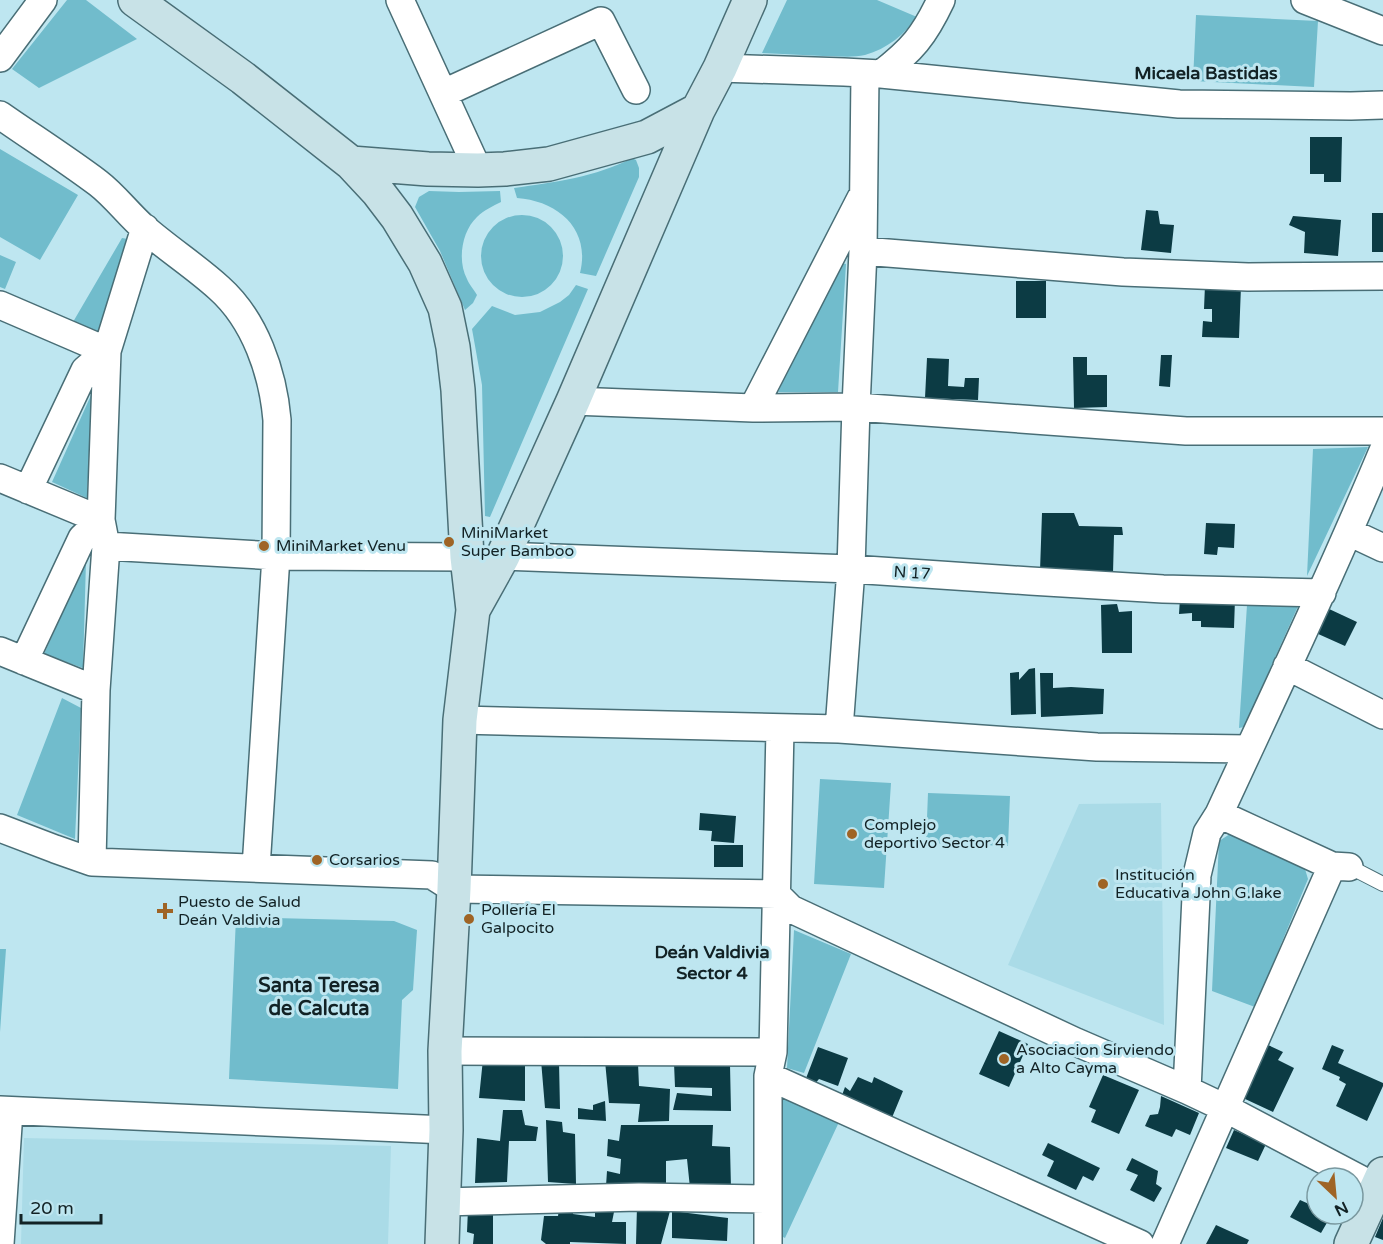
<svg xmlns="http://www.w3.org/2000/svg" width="1383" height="1244" font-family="'Varela Round',sans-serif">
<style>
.built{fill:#aadbe7}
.green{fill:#71bccc}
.building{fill:#0c3b44}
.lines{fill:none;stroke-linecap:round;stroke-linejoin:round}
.lane-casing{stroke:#496e76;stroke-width:16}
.street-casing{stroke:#496e76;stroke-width:30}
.secondary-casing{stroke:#496e76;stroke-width:36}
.lane{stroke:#fff;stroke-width:14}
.street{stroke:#fff;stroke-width:27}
.secondary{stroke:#c8e2e7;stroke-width:33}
.poi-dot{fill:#9f6425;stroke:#bee6f0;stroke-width:2}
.labels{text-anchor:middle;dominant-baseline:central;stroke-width:6;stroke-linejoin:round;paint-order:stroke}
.poi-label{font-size:16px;fill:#122225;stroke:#bee6f0;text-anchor:start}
.street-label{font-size:16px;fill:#122225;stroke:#bee6f0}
.neighbourhood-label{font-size:18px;font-weight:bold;fill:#122225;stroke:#bee6f0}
.quarter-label{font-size:20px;font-weight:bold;fill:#122225;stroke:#bee6f0}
</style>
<rect width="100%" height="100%" fill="#bee6f0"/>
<path class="built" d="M1161,803l3,222 -156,-60 71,-161z
M24,1138l367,8 -3,98h-367z"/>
<path class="green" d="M67,0h19l51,39 -98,49 -27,-19z
M787,0h90l40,17c-12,17 -30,32 -52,38 -13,3 -28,1 -42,1 -20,-1 -40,-2 -61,-3z
M1196,15l122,6 -4,66 -121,-6z
M0,149l78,46 -38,65 -40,-23z
M632,158l4,2 3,8v9l-43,99 -16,-3c11,-44 -22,-72 -63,-75l-3,-10c41,-6 82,-11 118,-30z
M429,191l30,1 41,-1 1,11c-8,4 -17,8 -24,15 -15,14 -20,43 -10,62 2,5 7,11 10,16l-4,8 -8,7 -25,-59 -25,-44 4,-10z
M481 256a41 41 0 1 1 82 0a41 41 0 1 1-82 0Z
M122,238l6,1 -28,93 -27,-10z
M0,255l16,7 -11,27 -5,-2z
M838,262l8,2 -8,128h-60z
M576,285l12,4 -98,228 -5,-1 -3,-131 -10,-56 20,-23 23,9 25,-3 20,-10 9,-7z
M92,393l-5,105 -35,-16z
M1368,447l-61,129 6,-127z
M86,561l-3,107 -39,-14z
M1299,604l-55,123 -5,1 8,-123z
M62,698l19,10 -6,131 -58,-24z
M820,779l71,4 -7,105 -70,-4z
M928,793l82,3 -2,50 -82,-3z
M1230,834l75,35 3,10 -53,128 -43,-16 7,-150z
M236,917l158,4 23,9 -4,60 -11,10 -4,89 -169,-10z
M794,930l57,24 -47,119 -17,-5z
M0,949h6l-6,83z
M782,1098l57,24 -54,116 -8,-4z"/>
<path class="building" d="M1310,137h32l-1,45h-17v-8h-14z
M1146,210l12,1 2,13 14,1 -3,28 -30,-3z
M1372,213h11v39h-11z
M1293,216l48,4 -3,36 -34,-3 1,-21 -16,-7z
M1016,281h30v37h-30z
M1205,285l36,1 -2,52 -37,-1 1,-16 9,1v-13h-8z
M1161,355h11l-2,32 -11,-1z
M1073,357h14v18h20v32l-33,1z
M927,358l22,1 -1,27 16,1 1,-9h14l-1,22 -53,-2z
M1042,513h32l5,13 43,1 1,8h-9l-1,38 -73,-2z
M1206,523l29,1 -1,24 -16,-1 -1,8 -13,-1z
M1180,598l55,1 -1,29 -33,-1v-6h-9v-8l-13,1z
M1117,604l2,8 13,-1v42h-30l-1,-48z
M1327,608l30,14 -12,24 -29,-13z
M1035,668l1,46 -25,1 -1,-42 9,-1v8l10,-11z
M1040,673h13v15l18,-1 33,2 -1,25 -62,3z
M700,813l36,3 -2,27 -23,-2 1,-10 -13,-1z
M714,845h29v22h-29z
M999,1031l29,13 -19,43 -30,-13z
M1268,1045l15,7 -5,8 16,8 -21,44 -30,-14z
M1332,1045l12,5 -6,13 45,20v3l-16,35 -31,-15 10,-22 -7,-4 1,-3 -18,-8z
M818,1047l30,11 -10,28 -19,-7 -5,6 -9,-4z
M483,1059l42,2v40l-46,-3z
M541,1060l18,2 1,47 -15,-1z
M605,1061l33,2 1,23 31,3 -1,32 -31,1 2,-18 -31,-1z
M674,1063l56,2 1,46 -58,-1 4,-17 35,3v-8l-37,-1z
M1103,1075l36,15 -20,44 -28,-12 5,-12 -7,-3z
M858,1077l14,6 2,-6 29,14 -12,29 -50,-22 4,-11 5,4z
M1161,1096l38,17 -9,22 -14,-6 -4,8 -27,-11 5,-11 8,-1 2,-7z
M605,1101l1,20 -28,-2v-11l15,2v-5z
M503,1110h19l3,15 13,2 -2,14h-27l-2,41 -32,1 2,-45 23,3z
M546,1120l16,2 1,10 12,2 1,50 -28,-2z
M621,1125h92l-1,21 18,1 1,41h-41l-3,-29 -21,2v24l-60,1 1,-15 13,3 1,-15 -14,-3 1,-17 11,2z
M1234,1130l32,14 -8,17 -32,-13z
M1048,1143l52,25 -7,13 -10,-5 -7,14 -29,-14 7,-15 -12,-6z
M1132,1158l26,13 -2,13 6,4 -8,14 -24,-12 8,-15 -12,-5z
M1300,1200l9,4 3,-4 5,2v12h15l-11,19 -31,-16z
M637,1206l33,5 -9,33h-25z
M493,1207v37h-20l1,-10 -7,-2 1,-23z
M572,1208l1,6 22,3v-6l19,1 -2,10h14v22l-56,-2v2h-24l-5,-4 3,-24h14l1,-7z
M672,1211l56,7 -1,23 -55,-3z
M1383,1218v22l-8,-3z
M1216,1225l33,15 -2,4h-41z"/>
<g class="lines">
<g class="lane-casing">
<path id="lane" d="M1350,867l33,17"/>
</g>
<g class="street-casing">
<path id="street" d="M400,0l78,170
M1305,0l78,31
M0,58l43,-58
M720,68l124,4 37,2 298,30 172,2 32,-1
M881,74c31,-24 43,-38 60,-74
M444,93l157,-72 35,69
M0,115c33,23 66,44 98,68 17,13 30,31 46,45 24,21 52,39 75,60 36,32 54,85 58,132l-1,136 -20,312
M863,251l260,21 125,5 135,-1
M0,305l107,46 -22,19 -57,120
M573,401l180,7 103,-1 330,24h197
M753,408l108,-210
M0,478l101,42 -19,18 -58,123
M1349,532l34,16
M106,546l170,10 191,1
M503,556l348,13 179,12 133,8 159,4
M0,651l96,39
M1287,666l96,49
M460,720l379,9 258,18 152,2
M839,729l12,-160 5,-162 7,-156 2,-177
M1219,814l113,52 17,1
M0,828l55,21 37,13 340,13 22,14 322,5 15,15 285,133 111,48 38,18 152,80
M92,862l4,-172 10,-144 -5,-26 6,-169 38,-123
M445,1051l328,1
M768,1076l372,168
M1187,1090l10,-215 10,-42 12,-19c56,-121 113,-241 164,-363
M0,1110l446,20
M442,1202l197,-5 129,2
M0,1244l9,-133
M768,1244v-168l5,-24 7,-323
M1165,1244l167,-378"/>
</g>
<g class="secondary-casing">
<path id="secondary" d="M135,0l108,78 108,85 27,29 19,25 28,46 20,45 8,39 5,43 9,167 6,53
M351,163l77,6 50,1 27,-1 44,-5 98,-27 51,-27
M442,1244l4,-114 -1,-79 9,-162 6,-169 13,-110 30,-54 70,-155 125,-291 22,-42 30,-68
M1351,1244l32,-70"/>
</g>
<use href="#lane" class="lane"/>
<use href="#street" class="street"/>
<use href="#secondary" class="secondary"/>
</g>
<g class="poi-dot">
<circle cx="449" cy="542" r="6"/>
<circle cx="264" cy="546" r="6"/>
<circle cx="852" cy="834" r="6"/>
<circle cx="317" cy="860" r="6"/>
<circle cx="1103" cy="884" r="6"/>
<path d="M162 902h6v6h6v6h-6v6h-6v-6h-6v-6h6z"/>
<circle cx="469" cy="919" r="6"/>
<circle cx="1004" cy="1059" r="6"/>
</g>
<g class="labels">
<g class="poi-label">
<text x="461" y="533">MiniMarket<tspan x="461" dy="18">Super Bamboo</tspan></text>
<text x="276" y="546">MiniMarket Venu</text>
<text x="864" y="825">Complejo<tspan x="864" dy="18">deportivo Sector 4</tspan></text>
<text x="329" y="860">Corsarios</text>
<text x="1115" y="875">Institución<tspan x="1115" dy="18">Educativa John G.lake</tspan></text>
<text x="178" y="902">Puesto de Salud<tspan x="178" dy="18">Deán Valdivia</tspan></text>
<text x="481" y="910">Pollería El<tspan x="481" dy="18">Galpocito</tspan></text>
<text x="1016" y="1050">Asociacion Sirviendo<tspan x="1016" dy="18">a Alto Cayma</tspan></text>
</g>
<g class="street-label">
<text transform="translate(912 573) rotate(4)">N 17</text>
</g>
<g class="neighbourhood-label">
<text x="1206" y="73">Micaela Bastidas</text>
<text x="712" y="952">Deán Valdivia<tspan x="712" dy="21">Sector 4</tspan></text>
</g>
<g class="quarter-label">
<text x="319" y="986">Santa Teresa<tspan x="319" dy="23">de Calcuta</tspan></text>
</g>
</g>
<g transform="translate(1335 1196) rotate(154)"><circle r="28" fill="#bee6f0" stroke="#79989f" stroke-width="1.5"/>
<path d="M0-4.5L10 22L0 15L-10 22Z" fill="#9f6425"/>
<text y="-9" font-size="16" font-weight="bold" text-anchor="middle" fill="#122225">N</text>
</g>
<path d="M21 1214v9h80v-9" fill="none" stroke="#122225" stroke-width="3"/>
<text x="30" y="1214" font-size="18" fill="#122225" stroke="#bee6f0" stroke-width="4.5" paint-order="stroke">20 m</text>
</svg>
